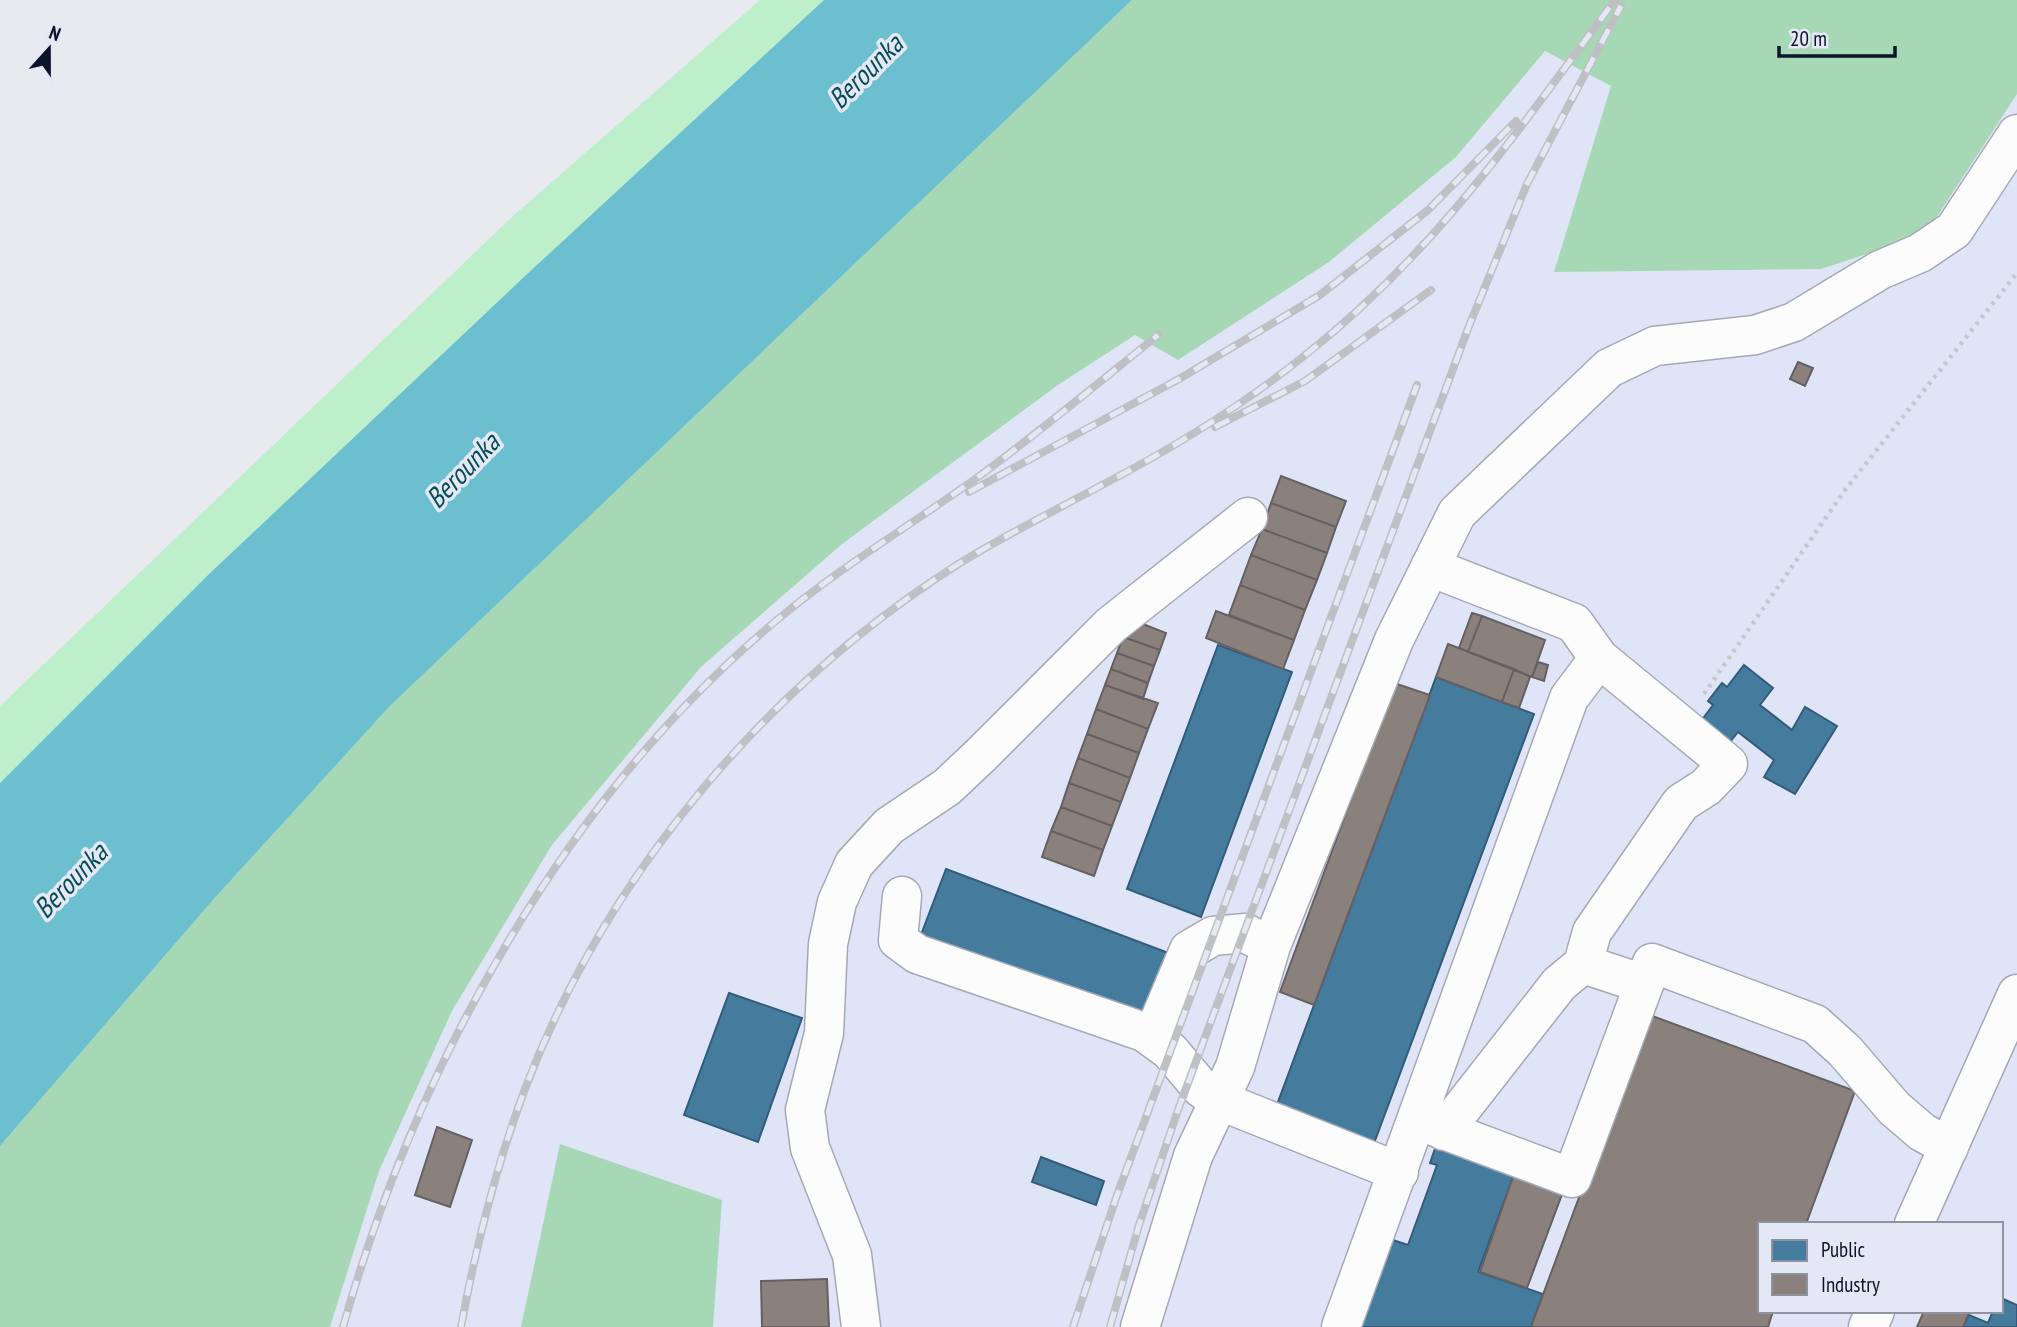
<svg xmlns="http://www.w3.org/2000/svg" width="2017" height="1327" font-family="'PT Sans Narrow',sans-serif">
<style>
.built{fill:#dfe5f7;fill-rule:evenodd}
.green{fill:#bdefcb}
.forest{fill:#a7d8b5}
.water{fill:#6bbfce}
.public{fill:#457b9d;stroke:#345c7a;stroke-width:2}
.industry{fill:#8a817c;stroke:#646063;stroke-width:2}
.lines{fill:none;stroke-linecap:round;stroke-linejoin:round}
.minor-casing{stroke:#a5a9b6;stroke-width:41}
.path{stroke:#c8c8cc;stroke-width:4.5;stroke-dasharray:3.5 5;stroke-linecap:butt}
.minor{stroke:#fcfcfd;stroke-width:38}
.rail-casing{stroke:#bec0c3;stroke-width:8}
.rail{stroke:#e4e8f4;stroke-width:5;stroke-dasharray:16;stroke-linecap:butt}
.labels{text-anchor:middle;dominant-baseline:central;stroke-width:7;stroke-linejoin:round;paint-order:stroke}
.water-label{font-size:28px;font-style:italic;fill:#074e57;stroke:#e4e8f4}
</style>
<rect width="100%" height="100%" fill="#e8eaf0"/>
<path class="built" d="M2017,0v1327h-1687l49,-156 73,-160 100,-166 149,-178 141,-123 216,-159 77,-50 43,24 151,-97 127,-105 89,-106zM1760,1224h241v87h-241z"/>
<path class="green" d="M760,0h64l-299,276 -318,300 -207,207v-77l513,-490z"/>
<path class="forest" d="M1132,0h885v94l-92,141 -104,34 -267,3 57,-186 -66,-35 -89,106 -127,105 -151,98 -43,-25 -77,50 -216,159 -141,123 -149,178 -100,166 -73,160 -49,156h-330v-181l213,-246 176,-193z
M560,1144l162,56 -9,127h-192z"/>
<path class="water" d="M824,0h308l-743,707 -176,193 -213,246v-363l207,-207 318,-300z"/>
<path class="public" d="M1218,645l74,27 -91,245 -74,-28z
M1744,665l29,23 -13,17 32,25 13,-23 32,19 -42,68 -31,-17 10,-17 -36,-28 -12,15 -28,-22 15,-20 -5,-4 14,-18 5,4z
M1436,677l98,37 -161,432 -98,-36z
M946,869l228,86 -25,66 -228,-86z
M729,993l73,25 -44,124 -74,-27z
M1438,1140l78,29 -38,103 65,22 -12,33h-170l32,-87 15,5 29,-80 -7,-2z
M1041,1157l63,24 -8,24 -64,-23z
M2001,1298l16,7v22h-54l6,-12 19,8 5,-12h8z"/>
<path class="industry" d="M1798,362l15,6 -8,18 -15,-7z
M1281,476l65,25 -10,26 -65,-24z
M1271,503l65,24 -9,26 -65,-24z
M1262,529l65,24 -10,27 -66,-25z
M1251,555l66,25 -12,30 -65,-25z
M1240,585l65,25 -11,30 -65,-25z
M1216,611l78,29 -11,29 -77,-31z
M1472,613l10,3 -14,36 -9,-4z
M1482,616l63,24 -13,37 -64,-25z
M1130,619l36,14 -6,17 -37,-13z
M1123,637l37,13 -6,16 -37,-13z
M1448,644l66,25 -12,33 -66,-25z
M1117,653l37,13 -6,17 -37,-14z
M1538,662l10,3 -4,16 -12,-4z
M1111,669l37,14 -5,16 -38,-14z
M1514,669l16,8 -11,31 -17,-6z
M1394,683l36,12 -116,310 -34,-13z
M1105,685l53,18 -10,26 -52,-20z
M1096,709l52,20 -9,24 -52,-19z
M1087,734l52,19 -9,25 -52,-20z
M1078,758l52,20 -9,24 -52,-19z
M1069,783l52,19 -9,24 -51,-19z
M1061,807l51,19 -9,24 -52,-19z
M1051,831l52,19 -9,26 -52,-19z
M1647,1014l208,77 -49,133h-46v87h13l-5,16h-237z
M437,1127l35,13 -22,67 -35,-12z
M1515,1171l49,18 -37,99 -47,-16z
M827,1279l2,48h-67l-1,-46z
M1924,1311h46l-7,16h-46z"/>
<g class="lines">
<g class="minor-casing">
<path id="minor" d="M902,896l-4,44 19,14 227,78 26,19 31,37 17,12 181,72
M1583,964l61,20
M1152,1038l37,-88 24,-14 32,-3 26,13
M1417,1120l155,58 80,-215 163,61 30,27 49,57 28,24 27,15
M1444,1131l115,-147 24,-20 9,-32 89,-129 25,-16 22,-23 -129,-106
M1914,1224l103,-230
M861,1327l-9,-72 -42,-107 -5,-38 19,-77 4,-89 9,-42 17,-38 35,-38 58,-39 34,-32 130,-130 137,-108
M1140,1327l53,-171 42,-89 36,-121 123,-306 63,-127 152,-145 46,-22 100,-11 39,-13 86,-52 40,-17 34,-23 63,-96
M1341,1327l228,-629 30,-40 -25,-35 -144,-56
M1868,1327l7,-16"/>
</g>
<path class="path" d="M1704,694l141,-204 172,-217"/>
<use href="#minor" class="minor"/>
<g class="rail-casing">
<path id="rail" d="M1215,427l90,-46 126,-91
M969,492l210,-113 141,-84 108,-85 88,-89
M343,1327c74,-262 222,-531 434,-707 61,-51 129,-92 194,-138 64,-46 125,-97 187,-147
M461,1327c15,-81 35,-161 64,-238 81,-214 242,-404 435,-526 47,-29 96,-53 144,-79 69,-36 139,-79 200,-128 131,-103 213,-224 311,-356
M1073,1327l43,-129 301,-813
M1110,1327l29,-102 39,-115 291,-784 58,-142 94,-178"/>
</g>
<use href="#rail" class="rail"/>
</g>
<g class="labels">
<g class="water-label">
<text transform="translate(865 71) rotate(-45)">Berounka</text>
<text transform="translate(462 470) rotate(-46)">Berounka</text>
<text transform="translate(70 880) rotate(-46)">Berounka</text>
</g>
</g>
<rect x="1758" y="1222" width="245" height="91" fill="#e4e8f4" stroke="#8e93a2" stroke-width="2"/>
<rect x="1772" y="1240" width="35" height="21" fill="#457b9d" stroke="#8e93a2" stroke-width="2"/>
<text x="1821" y="1257" font-size="21" fill="#0d1328">Public</text>
<rect x="1772" y="1274" width="35" height="21" fill="#8a817c" stroke="#8e93a2" stroke-width="2"/>
<text x="1821" y="1292" font-size="21" fill="#0d1328">Industry</text>
<g transform="translate(49 49) rotate(21)" stroke="#e4e8f4" stroke-width="5" paint-order="stroke">
<path d="M0-5L12 26L0 18L-12 26Z" fill="#0d1328"/>
<text y="-10" font-size="19" font-weight="bold" text-anchor="middle" fill="#0d1328">N</text>
</g>
<path d="M1779 46v10h116v-10" fill="none" stroke="#0d1328" stroke-width="3.5"/>
<text x="1790" y="46" font-size="21" fill="#0d1328" stroke="#e4e8f4" stroke-width="5" paint-order="stroke">20 m</text>
</svg>
